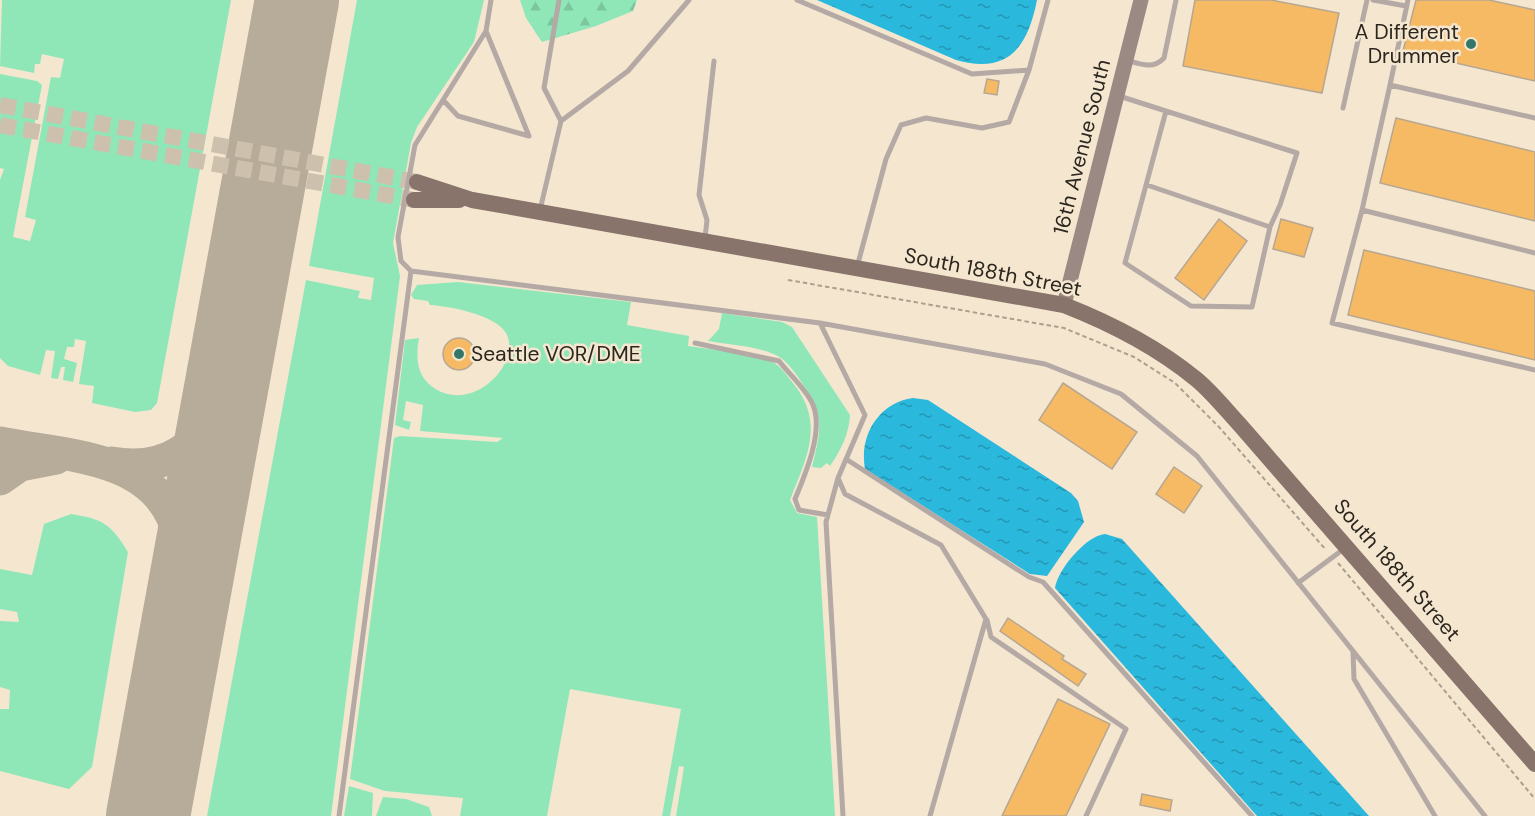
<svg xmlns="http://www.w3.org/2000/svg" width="1535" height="816" font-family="'DM Sans',sans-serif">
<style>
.grass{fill:#8fe7b8}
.forest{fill:url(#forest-firs)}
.water{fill:url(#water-ripples)}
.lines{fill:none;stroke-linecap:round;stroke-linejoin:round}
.taxiway{stroke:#b7ab9a;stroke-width:33}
.runway{stroke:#b7ab9a;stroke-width:84}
.building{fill:#f6ba64;stroke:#b6a793;stroke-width:1.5}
.primary-tunnel{stroke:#cdc0ac;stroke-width:16;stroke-dasharray:16 8;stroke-linecap:butt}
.path{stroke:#ab9f8e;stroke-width:2;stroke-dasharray:4.5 3;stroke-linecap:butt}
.lane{stroke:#b4a9a4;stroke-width:5}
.secondary{stroke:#9a8a83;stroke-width:15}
.primary{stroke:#88746b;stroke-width:16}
.poi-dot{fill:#347668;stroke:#f5e6d0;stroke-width:2}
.labels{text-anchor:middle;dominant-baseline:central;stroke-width:5;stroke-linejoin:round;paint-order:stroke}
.poi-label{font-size:21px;fill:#2b261e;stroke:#f5e6d0;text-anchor:end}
.street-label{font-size:21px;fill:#2b261e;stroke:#f5e6d0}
</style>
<defs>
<pattern id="forest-firs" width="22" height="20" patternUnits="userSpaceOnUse" patternTransform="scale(1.5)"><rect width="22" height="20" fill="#8fe7b8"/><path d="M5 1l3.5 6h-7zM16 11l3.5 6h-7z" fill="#7cc69e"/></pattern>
<pattern id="water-ripples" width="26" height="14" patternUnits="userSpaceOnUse" patternTransform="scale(1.5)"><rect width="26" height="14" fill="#2ab8dd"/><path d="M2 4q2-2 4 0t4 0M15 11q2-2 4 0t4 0" fill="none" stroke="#2495b3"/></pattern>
</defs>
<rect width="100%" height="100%" fill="#f5e6d0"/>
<path class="grass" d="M2,0h229l-74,403 -6,7 -16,2 -43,-9 2,-17 -15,-2 7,-43 -11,-2 -1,8h-7l-3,12 13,4 -4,19 -10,-2 2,-13h-4l-3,12 -7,-1 4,-27 -9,-1 -6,25 -32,-9 -8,-8v-178l4,-11 -4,-1v-94l37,7 5,4 -29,152 17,4 6,-21 -11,-3 26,-140 9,1 4,-19 -22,-5 -2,10h-5l-1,9 -34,-7z
M357,0h127l-10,42 -57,85 -6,16 -18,100 7,33 -69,540h-124l99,-536 54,11 -2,7 13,2 3,-22 -65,-12z
M458,282l173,20 -4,23 62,11 -1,10c25,4 59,6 82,15 10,3 17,15 23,22 33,41 13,75 -3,117l7,13 20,4 18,299h-159l8,-49 -5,-1 -9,50h-8l19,-107 -111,-20 -23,127h-87l3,-18 -78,-7 -35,-12 44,-341 6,-2 97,6 6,-4 -83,-7 3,-26 -17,-4 -3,19 8,2 -2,8 -14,-5 10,-85 14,-2c-3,17 -3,35 11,47 40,33 93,-22 76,-52 -10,-18 -57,-27 -76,-28l-2,-4 -14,-2 -3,-4 6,-10z
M722,313l60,9 10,5 58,88c-1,19 -9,35 -20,51l-3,-3 -6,5 -9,-1c9,-38 13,-50 -10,-84 -5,-8 -13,-19 -21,-25 -19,-12 -51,-13 -73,-17l11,-12z
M71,514c32,5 40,10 57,38l-36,215 -23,22 -69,-18v-62h9l1,-19 -10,-3v-66l19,1 -2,-10 -17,-3v-40l32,6 12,-51z
M349,786l24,7 -1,23h-28z
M383,797l23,2 23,8 3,9h-56z"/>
<path class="forest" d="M520,0h117l-4,11 -37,15 -54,16 -16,-24z"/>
<path class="water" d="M817,0h220c-9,46 -28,75 -81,60z
M913,398l15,2 143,93 7,8 6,21 -37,54 -17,-2 -165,-105c-6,-33 13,-66 48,-71z
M1105,534l17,5 247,277h-112l-202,-228c3,-19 31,-52 50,-54z"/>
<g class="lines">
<path class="taxiway" d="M0,443c58,12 143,11 172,73 10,21 13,46 18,68
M111,463c56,10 86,-16 113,-62
M0,479l20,-14 36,-7
M141,816l9,-13"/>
<path class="runway" d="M148,816l149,-816"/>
</g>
<path class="building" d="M1195,0h76l68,13 -17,80 -139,-27z
M1416,0h73l46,10v71l-132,-30z
M987,79l12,2 -2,14 -13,-2z
M1396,118l139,34v69l-155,-38z
M1219,219l28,22 -43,59 -29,-22z
M1281,219l32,9 -9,29 -31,-8z
M1364,250l171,41v69l-187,-45z
M443 354a16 16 0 1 1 32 0a16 16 0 1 1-32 0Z
M1063,383l74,49 -25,37 -73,-49z
M1174,467l28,19 -18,27 -28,-19z
M1008,618l56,38 -2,3 24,15 -8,12 -78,-55z
M1058,699l52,25 -44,92h-64z
M1142,794l30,6 -2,11 -30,-6z"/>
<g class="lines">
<path class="primary-tunnel" d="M0,105l417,77
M0,125l414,75"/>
<path class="path" d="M788,280l276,48 70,29 41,26 44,44 107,123
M1338,563l197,236"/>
<path class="lane" d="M491,0l-5,31 -71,114 -17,92 3,24 10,10 409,52 225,41 76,30 76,62 288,360
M559,0l-15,88 17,33
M797,0l175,74 57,-4
M1373,0l33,6
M1408,0l-18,85 145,33
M1126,60c14,4 27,10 38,-2l12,-58
M1390,85l-28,125 173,43
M1119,96l178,57 -17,52 -10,22 -18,80 -61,-1 -66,-43 41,-152
M443,100l15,16 71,20 -43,-105
M1343,108l24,-108
M1147,185l123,42
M540,210l21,-89 67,-50 61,-71
M1362,210l-30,113 203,47
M705,238l2,-18 -8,-25 15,-134
M857,267l29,-108 15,-34 25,-7 56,10 27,-6 20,-52 19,-70
M820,323l45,92 -27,63 7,16 96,51 45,74 -56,197
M695,343l84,18c10,13 28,29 34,44 11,26 -8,70 -18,94l4,11 29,5
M846,459l183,118 14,5 209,234
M838,478l-12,44 17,294
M1298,583l47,-35
M987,620l4,17 135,92 -40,87
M1353,652l1,27 81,137
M339,816l72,-545"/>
<path class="secondary" d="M1064,305l77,-305"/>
<path class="primary" d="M417,182l55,18 592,105c46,18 93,42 132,74 16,13 30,31 44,46l295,339
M414,200h45"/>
</g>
<g class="poi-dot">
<circle cx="1471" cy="44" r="6"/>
<circle cx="459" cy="354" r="6"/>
</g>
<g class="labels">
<g class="poi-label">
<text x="1459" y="32">A Different<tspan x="1459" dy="24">Drummer</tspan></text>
<text x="471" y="354" text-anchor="start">Seattle VOR/DME</text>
</g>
<g class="street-label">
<text transform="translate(1082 147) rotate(-76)">16th Avenue South</text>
<text transform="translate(993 272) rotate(11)">South 188th Street</text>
<text transform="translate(1397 570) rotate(49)">South 188th Street</text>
</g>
</g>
</svg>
